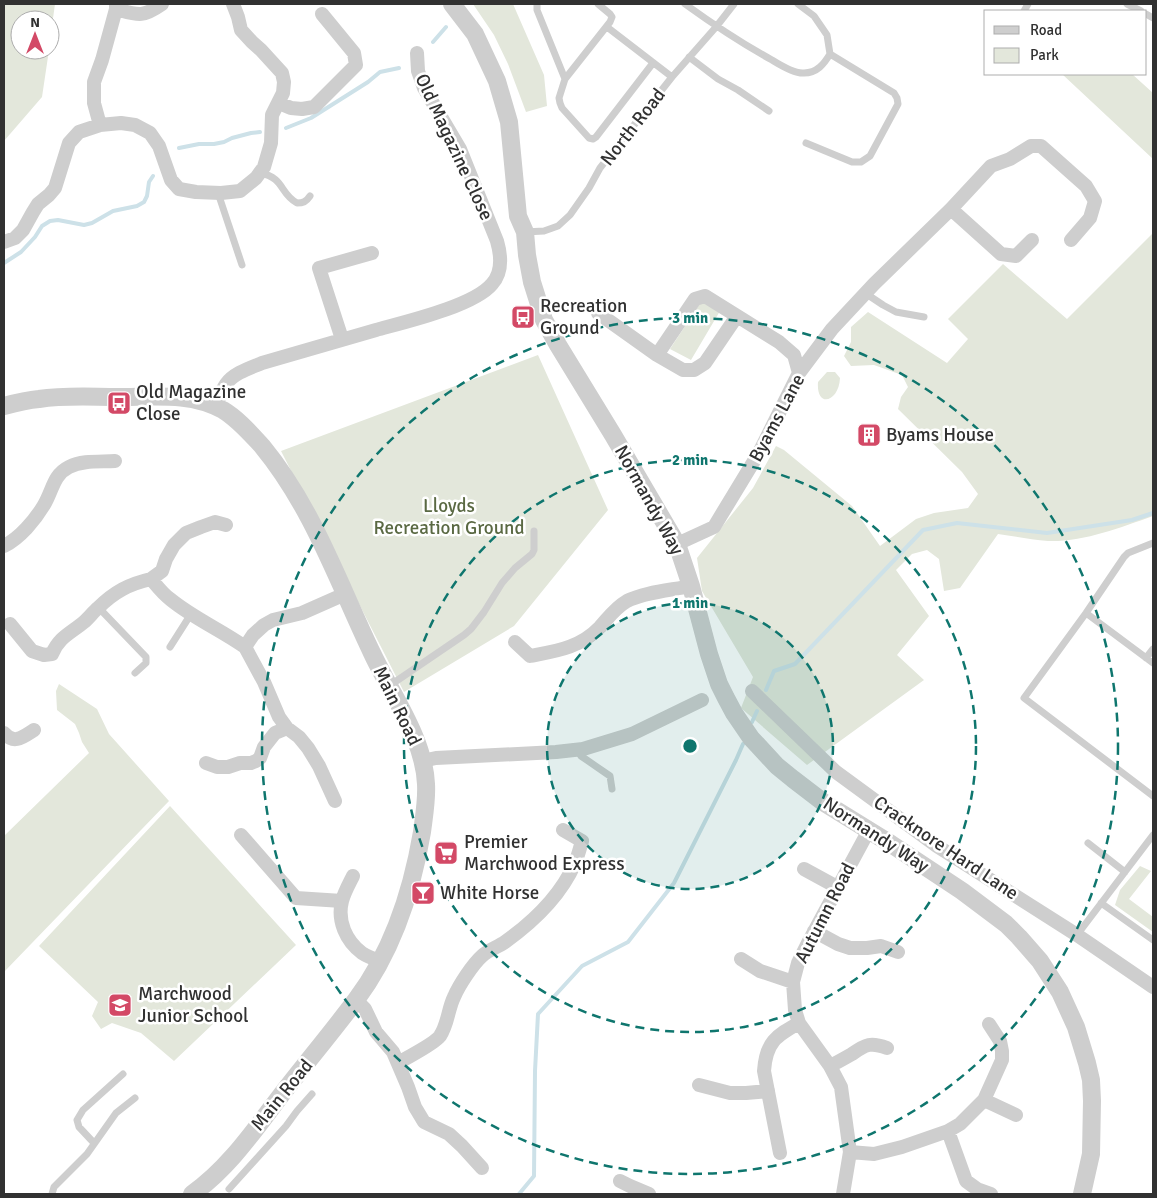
<svg xmlns="http://www.w3.org/2000/svg" width="1157" height="1198" font-family="Signika,sans-serif">
<style>
.green{fill:#e3e7db}
.lines{fill:none;stroke-linecap:round;stroke-linejoin:round}
.stream{stroke:#cde1e8;stroke-width:4}
.service{stroke:#cecece;stroke-width:7}
.minor{stroke:#cecece;stroke-width:14}
.tertiary{stroke:#cecece;stroke-width:18}
.ring{fill:none;stroke:#0f766e;stroke-width:2.5;stroke-dasharray:9 6}
.labels{text-anchor:middle;dominant-baseline:central;stroke-width:5;stroke-linejoin:round;paint-order:stroke}
.street-label{font-size:19px;fill:#313131;stroke:#fff}
.poi-label{font-size:19px;fill:#313131;stroke:#fff;text-anchor:start}
.park-label{font-size:19px;fill:#5a6943;stroke:#fff}
.centre{fill:#0f766e;stroke:#fff;stroke-width:2.5}
.ring-label{font-size:15px;text-anchor:middle;font-weight:bold;fill:#0f766e;stroke:#fff;stroke-width:5;stroke-linejoin:round;paint-order:stroke}
</style>
<rect width="100%" height="100%" fill="#fff"/>
<path class="green" d="M4,4h51l-5,36v-20h-30v30h29l-7,47 -38,44z
M473,4h40l31,71 3,31 -21,6 -18,-48 -14,-29z
M1062,74h70l21,19v66z
M1153,233v283c-34,12 -69,26 -105,25 -17,-1 -34,-5 -50,-7l-38,54 -16,3 -5,-32 -12,-9 -15,4 -16,16 33,46 -32,39 27,25 -117,85 -66,-57 12,-31 -51,-86 -5,-33 56,-70 23,-42 8,4 68,56 28,40 36,-27 18,-6 34,-5 10,-14 -16,-22 -64,-63 3,-12 7,-10 -6,-12 -28,-10 -23,1 -7,-10 7,-14v-15l17,-15 79,51 21,-24 -20,-20 55,-55 64,55z
M701,302l19,9 -29,49 -21,-11z
M538,355l70,155 -94,116 -110,66 -123,-241z
M827,372h8l5,6c-1,24 -24,31 -22,4z
M59,684l38,25 12,25 60,67 -165,171v-136l85,-83 -7,-11 -3,-9 -4,-9 -18,-14 -1,-19z
M170,806l126,139 -122,116 -33,-28 -29,-10 -11,6 -9,-13 6,-14 -59,-56z
M1140,866l11,5 -22,28 24,18v15l-38,-27 5,-15z"/>
<g class="lines">
<path class="stream" d="M433,42l13,-15
M286,128l25,-10 57,-36 12,-10 19,-4
M179,148l20,-4h15l10,-2 8,-4 19,-5 9,-1
M4,263l17,-11 14,-15 7,-11 8,-5 8,-1 26,5 8,-2 21,-12 24,-5 7,-4 3,-6 2,-14 4,-6
M766,690l8,-19 21,-7 128,-134 34,-7 90,10 85,-13 21,-7
M752,722l5,-11
M519,1194l15,-18 1,-105 3,-57 44,-48 46,-24 46,-59 62,-123 7,-16"/>
<path class="service" d="M537,4v6l28,69 45,-57 2,-5 -2,-3 -12,-10
M685,4c29,21 56,39 87,56 8,5 23,14 32,13 13,0 20,-9 26,-19
M798,4l16,12 13,19 3,19 64,39 3,5 1,6 -28,52 -9,6h-9l-46,-19
M1127,4l14,7
M1024,11l4,-7
M1146,14l7,4
M607,27l65,50
M689,57l29,22 20,11 31,21
M565,79l-6,19 1,5 2,5 27,30 4,1 3,-2 57,-74
M260,173c25,5 19,20 37,30 6,0 9,-1 13,-7
M218,193l24,72
M525,232l19,-1 14,-5 12,-11 19,-27 11,-20 72,-91 44,-50 18,-23
M865,293l18,12 13,7 28,5
M1153,543l-25,10 -4,4 -38,56 -62,85 129,98
M98,607l48,50v6l-11,10
M1086,613l67,50
M170,647l21,-33
M1146,658l7,-9
M389,686l75,-51 7,-6 13,-17 18,-29 13,-15 17,-14 2,-4v-19
M577,750l4,6 29,20 2,13
M1088,843l37,29
M1101,903l52,37
M1077,935l76,-100
M94,1143l-15,-16 -2,-7 6,-10 40,-36
M229,1189l57,-63 11,-15 15,-17
M52,1194l2,-7 33,-33 29,-41 19,-15"/>
<path class="minor" d="M116,9c22,6 26,9 46,-5
M279,103l12,5 11,1 12,-2 42,-42 -2,-12 -32,-39
M100,125l-6,-22v-21l8,-22 14,-51v-5
M951,209l50,45 15,2 16,-16
M4,242l11,-4 8,-8 10,-18 5,-8 11,-9 6,-7 14,-45 10,-11 21,-7 21,-2 14,2 15,8 9,13 12,34 8,9 17,3 25,1 19,-2 16,-13 8,-11 7,-24 1,-28 11,-22 1,-11 -2,-9 -21,-23 -9,-8 -11,-12 -3,-13 -5,-13
M598,313l59,42 26,15h11l11,-7 32,-47
M342,339l-23,-71 53,-15
M657,355l38,-56 10,-3 74,46 15,13 5,18
M215,407c4,-8 6,-16 11,-23 8,-11 24,-16 36,-21 38,-11 76,-22 114,-33 29,-8 98,-24 116,-46 11,-12 9,-29 5,-43l-37,-92 -36,-61 -6,-17 -1,-18
M677,544l37,-17 46,-76 39,-78 33,-44 42,-45 77,-75 40,-43 19,-7 21,-13h10l45,40 9,15 -5,17 -19,22
M4,546c16,-8 31,-26 40,-41 9,-15 9,-30 25,-38 14,-7 31,-5 46,-6
M151,579l11,-8 4,-12 8,-14 12,-12 15,-6 14,-5 11,3
M10,624l22,27 12,4 8,-1c7,-17 19,-21 32,-32 5,-4 9,-10 14,-14 16,-16 31,-24 53,-29 6,7 12,15 19,20 23,19 51,31 75,48l8,-12 11,-10 9,-5 29,-7 43,-19
M515,642l15,14c26,-5 50,-8 70,-29 9,-10 15,-19 27,-26 17,-9 46,-11 64,-15
M245,647l19,35 15,35 8,11 12,9 9,11 11,18 16,35
M752,691l84,81 101,74 140,89 76,52
M4,733c10,12 19,4 30,-3
M422,761l14,-3 120,-6 27,-3 49,-15 70,-34
M206,763l11,4h11l12,-4h11l5,-2 4,-3 4,-11 11,-14 12,-5
M241,835l55,63 46,3
M804,869l33,18
M353,876c-4,8 -9,17 -11,25 -5,20 4,40 20,52 6,4 12,6 18,8
M814,931l24,13 12,4h17l14,-2 17,6
M741,959l19,12 33,11
M356,1000l9,9 11,23 17,20 15,35 7,20 9,15 25,12 13,12 20,22
M398,1063c11,-7 35,-18 42,-27 8,-12 8,-27 14,-39 5,-12 19,-33 28,-41 6,-6 16,-9 23,-14 28,-20 56,-47 70,-79 3,-7 5,-15 7,-22l-19,-11
M830,1066c8,-4 15,-8 22,-12 14,-10 19,-12 35,-6
M699,1085l31,8h16l22,-2
M984,1100l32,15
M948,1131l18,50 11,8 14,5
M850,1152l24,2 28,-7 46,-16 12,-7 24,-24 18,-40v-9l-2,-10 -11,-17
M780,1153l-16,-82c2,-29 12,-35 35,-48
M620,1181l10,5 19,8
M843,1194l7,-42 -9,-65 -11,-21 -31,-43 -4,-13 -2,-28 5,-19 11,-22 60,-111"/>
<path class="tertiary" d="M452,4l23,30 22,47 12,41 9,94 7,16 2,23 5,27 12,38 14,25 55,90 64,109 14,42 18,68 10,30 7,14 8,15 17,25 26,28 16,13 30,23 68,42 71,47 44,33 13,13 21,24 20,31 16,35 11,36 4,17 1,21 -1,53 -9,40
M4,406c11,-3 23,-6 35,-7 26,-4 53,-2 79,-2 35,0 73,-5 105,13 15,9 27,23 39,36 51,62 76,136 110,207 19,41 52,85 54,131 1,16 -2,32 -4,48 -10,59 -30,120 -66,168 -24,32 -50,63 -74,94 -27,35 -53,74 -90,100"/>
</g>
<circle cx="690" cy="746" r="143" fill="#0f766e" fill-opacity=".12"/>
<g class="ring">
<circle cx="690" cy="746" r="143"/>
<circle cx="690" cy="746" r="286"/>
<circle cx="690" cy="746" r="428"/>
</g>
<defs>
<g id="bus-square" transform="scale(1.25)"><rect x="-9" y="-9" width="18" height="18" rx="4" fill="#d34966" stroke="#fff"/><path d="M-5-6H5V4H4V6H2V4H-2V6H-4V4H-5ZM-3.5-4V0h7V-4ZM-3.5 1.2v1.5H-2V1.2ZM2 1.2v1.5H3.5V1.2Z" fill="#fff"/></g>
<g id="building-square" transform="scale(1.25)"><rect x="-9" y="-9" width="18" height="18" rx="4" fill="#d34966" stroke="#fff"/><path d="M-4-6H4V6H1V3H-1V6H-4ZM-2.5-4.3h1.7v1.8h-1.7ZM.8-4.3h1.7v1.8H.8ZM-2.5-1h1.7V.8h-1.7ZM.8-1h1.7V.8H.8Z" fill="#fff"/></g>
<g id="supermarket-square" transform="scale(1.25)"><rect x="-9" y="-9" width="18" height="18" rx="4" fill="#d34966" stroke="#fff"/><path d="M-6-5.5h2.5l.6 2H6L4.5 2H-2.5L-4.4-4H-6ZM-1.5 3.2a1.3 1.3 0 1 0 .1 0ZM3 3.2a1.3 1.3 0 1 0 .1 0Z" fill="#fff"/></g>
<g id="bar-square" transform="scale(1.25)"><rect x="-9" y="-9" width="18" height="18" rx="4" fill="#d34966" stroke="#fff"/><path d="M-6-5H6L.8 .8V4.5H3.5V6h-7V4.5H-.8V.8Z" fill="#fff"/></g>
<g id="school-square" transform="scale(1.25)"><rect x="-9" y="-9" width="18" height="18" rx="4" fill="#d34966" stroke="#fff"/><path d="M0-5L7-2L0 1L-7-2ZM-4 1L0 2.5L4 1V4Q0 6-4 4Z" fill="#fff"/></g>
</defs>
<g fill-rule="evenodd">
<use href="#bus-square" x="523" y="317"/>
<use href="#bus-square" x="119" y="403"/>
<use href="#building-square" x="869" y="435"/>
<use href="#supermarket-square" x="446" y="853"/>
<use href="#bar-square" x="423" y="893"/>
<use href="#school-square" x="120" y="1005"/>
</g>
<g class="labels">
<g class="street-label">
<text transform="translate(633 127) rotate(-52)">North Road</text>
<text transform="translate(454 147) rotate(65)">Old Magazine Close</text>
<text transform="translate(777 418) rotate(-62)">Byams Lane</text>
<text transform="translate(649 500) rotate(61)">Normandy Way</text>
<text transform="translate(397 706) rotate(64)">Main Road</text>
<text transform="translate(876 835) rotate(33)">Normandy Way</text>
<text transform="translate(946 848) rotate(34)">Cracknore Hard Lane</text>
<text transform="translate(825 913) rotate(-63)">Autumn Road</text>
<text transform="translate(282 1095) rotate(-51)">Main Road</text>
</g>
<g class="poi-label">
<text x="540" y="306">Recreation<tspan x="540" dy="22">Ground</tspan></text>
<text x="136" y="392">Old Magazine<tspan x="136" dy="22">Close</tspan></text>
<text x="886" y="435">Byams House</text>
<text x="464" y="842">Premier<tspan x="464" dy="22">Marchwood Express</tspan></text>
<text x="440" y="893">White Horse</text>
<text x="138" y="994">Marchwood<tspan x="138" dy="22">Junior School</tspan></text>
</g>
<g class="park-label">
<text x="449" y="506">Lloyds<tspan x="449" dy="22">Recreation Ground</tspan></text>
</g>
</g>
<circle cx="690" cy="746" r="8" class="centre"/>
<g class="ring-label">
<text x="690" y="323">3 min</text>
<text x="690" y="465">2 min</text>
<text x="690" y="608">1 min</text>
</g>
<rect width="1157" height="1198" fill="none" stroke="#313131" stroke-width="10"/>
<rect x="984" y="10" width="162" height="65" fill="#ffffff" stroke="#adadad"/>
<rect x="994" y="26" width="25" height="8" fill="#cecece" stroke="#adadad"/>
<text x="1030" y="35" font-size="15" fill="#313131">Road</text>
<rect x="994" y="48" width="25" height="15" fill="#e3e7db" stroke="#adadad"/>
<text x="1030" y="60" font-size="15" fill="#313131">Park</text>
<g transform="translate(35 35)"><circle r="24" fill="#ffffff" stroke="#adadad"/>
<path d="M0-4L9 19L0 12L-9 19Z" fill="#d34966"/>
<text y="-8" font-size="14" font-weight="bold" text-anchor="middle" fill="#313131">N</text>
</g>
</svg>
